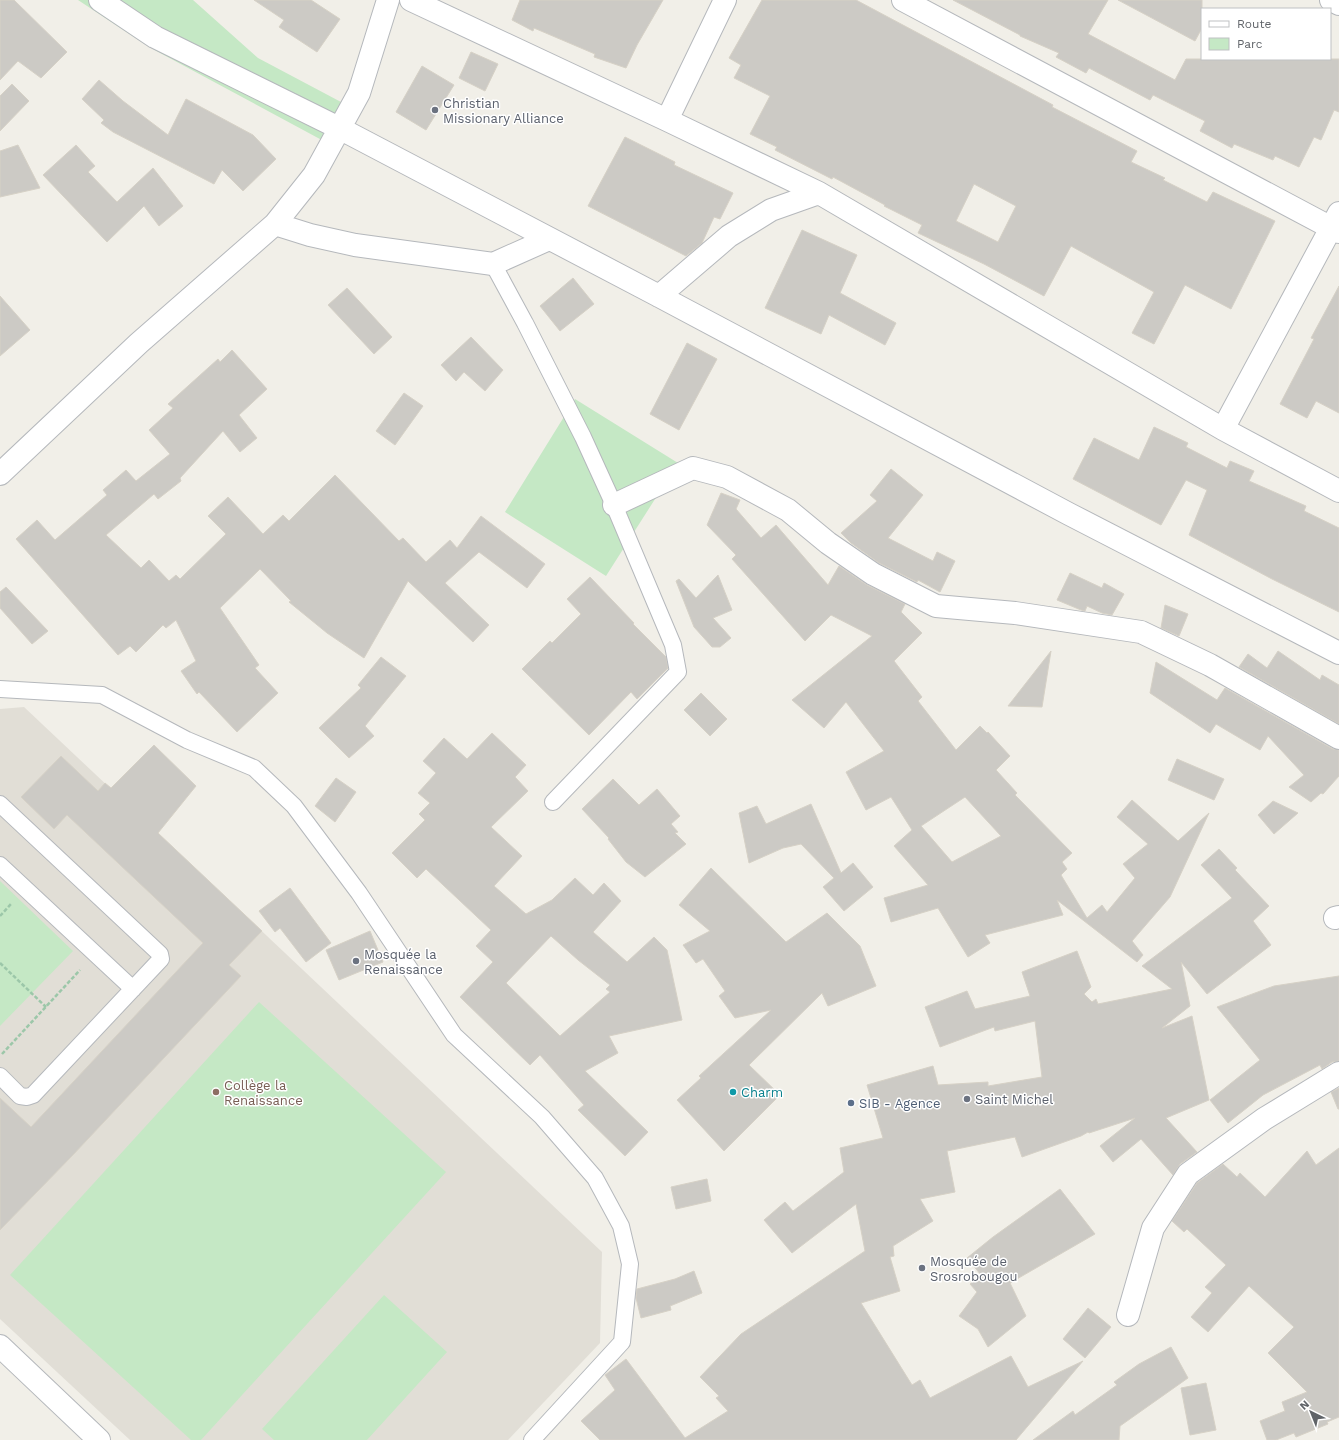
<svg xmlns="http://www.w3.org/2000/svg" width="1339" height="1440" font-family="'Work Sans',sans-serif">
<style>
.education{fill:#e1ded6}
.green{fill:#c5e8c5}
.building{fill:#cccac5;stroke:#d6d1c6;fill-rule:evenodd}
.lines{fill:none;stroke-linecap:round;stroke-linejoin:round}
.service-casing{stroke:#b5b8bc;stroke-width:18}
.minor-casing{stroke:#b5b8bc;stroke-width:24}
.path{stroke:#9cc7a9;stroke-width:2.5;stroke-dasharray:4 2;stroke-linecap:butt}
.service{stroke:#fff;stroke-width:16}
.minor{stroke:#fff;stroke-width:22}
.worship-dot{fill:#6b7280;stroke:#fff;stroke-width:1.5}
.education-dot{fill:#8d6e63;stroke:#fff;stroke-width:1.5}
.culture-dot{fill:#0f9aa8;stroke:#fff;stroke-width:1.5}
.service-dot{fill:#5c6f8a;stroke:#fff;stroke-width:1.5}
.labels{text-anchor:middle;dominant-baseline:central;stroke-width:3;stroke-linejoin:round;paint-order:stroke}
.worship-label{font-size:13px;fill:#5b616d;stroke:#fff;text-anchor:start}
.education-label{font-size:13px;fill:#785e54;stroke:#fff;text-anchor:start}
.culture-label{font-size:13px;fill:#0d838f;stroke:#fff;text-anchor:start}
.service-label{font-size:13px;fill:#4e5e75;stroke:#fff;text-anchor:start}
</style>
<rect width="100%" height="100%" fill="#f1efe8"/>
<path class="education" d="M24,707l578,545 -2,91 -92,97h-378l-130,-121v-610z"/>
<path class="green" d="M78,0h115l65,58 83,44 -10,43 -182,-98z
M575,399l103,64 -72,113 -101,-64z
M0,881l73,70 -73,75z
M259,1002l187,170 -245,268h-10l-181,-165z
M384,1295l63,57 -80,88h-93l-12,-11z"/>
<path class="building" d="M0,0h14l53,52 -26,26 -23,-17 -18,19z
M254,0h57l29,19 -23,33 -38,-25 5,-7z
M520,0h143l-26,45 -11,23 -32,-11 1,-3 -61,-26 -1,3 -21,-11z
M762,0h94l197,105 -1,2 85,44 -6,11 34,16 -2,2 44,22 6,-10 62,29 -44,88 -46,-24 -31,59 -22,-11 22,-41 -83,-46 -27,50 -60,-32 -66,-31 4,-8 -38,-19 1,-1 -52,-28 -1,2 -57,-29 2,-3 -27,-13 20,-38 -36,-18 7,-13 -12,-7zM974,184l42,22 -18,36 -42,-21z
M953,0h155l-20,34 87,46 11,-21h153v53l-5,-2 -13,30 -7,-3 -15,30 -24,-11 -2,4 -39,-16 -2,4 -32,-17 5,-10 -52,-26 -3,5 -61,-32 -3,5 -30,-16 3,-4 -39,-17v-1z
M1118,0h84v28l-7,13z
M471,52l27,12 -13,27 -26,-13z
M422,66l32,19 -28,45 -30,-18z
M99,80l24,21 45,34 18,-36 67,36 23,24 -33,32 -21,-21 -8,14 -101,-52 -12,-9 3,-3 -22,-21z
M12,84l17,17 -29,30v-35z
M625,137l50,25 -1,3 59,28 -13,26 -6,-2 -12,26 -16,13 -98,-50z
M18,145l22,43 -40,9v-46z
M76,145l19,21 -7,6 29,30 36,-34 30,38 -24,20 -15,-20 -37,36 -64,-67z
M802,230l55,25 -17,38 56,30 -11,22 -56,-30 -8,19 -56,-26z
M573,278l21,26 -34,27 -20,-25z
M1339,286v127l-23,-12 -9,17 -27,-14 34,-65 -3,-1z
M347,288l45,49 -18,17 -46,-49z
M0,296l30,34 -30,26z
M471,337l32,33 -18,21 -21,-19 -8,9 -15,-16z
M687,343l30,16 -38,71 -29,-16z
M232,350l35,39 -28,26 18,23 -17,14 -17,-21 -43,47 1,3 -23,18 -4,-5 -48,41 35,33 8,-8 20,21 7,-6 4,4 46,-45 -18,-18 20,-19 35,37 20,-19 6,6 46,-46 64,66 4,-3 23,24 24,-22 7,8 24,-32 64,48 -18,24 -48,-36 -34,31 44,42 -16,17 -65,-61 -44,77 -37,-25 -38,-31 2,-1 -31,-32 -40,39 39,57 -4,3 23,25 -41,39 -38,-40 -2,2 -16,-23 15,-10 -20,-41 -10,8 -3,-3 -27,27 -6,-6 -12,9 -102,-116 21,-19 18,20 52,-45 -4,-5 23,-20 10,11 34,-27 -21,-24 24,-22 -5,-4 50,-45 2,3z
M404,393l19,13 -28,39 -19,-14z
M1154,427l34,16 -2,4 41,21 3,-7 24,10 -5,10 57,25 -2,5 35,17v84l-67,-33 -83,-44 18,-45 -21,-10 -25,45 -88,-46 21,-41 45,22z
M891,469l32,26 -35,43 45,23 4,-9 18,9 -15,31 -22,-12 -1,2 -38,-19 -28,-20 -10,-10 36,-32 -7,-6z
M721,493l19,7 -4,9 25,29 15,-13 52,60 11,-19 28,19 38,19 -4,8 21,21 -28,28 28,36 -4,4 38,49 24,-24 7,7 1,-1 22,24 -14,14 21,23 -2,2 57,58 -10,9 5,7 -6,6 26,43 15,-13 5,7 28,-34 -12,-14 25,-20 -31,-27 15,-17 46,41 31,-28 -39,84 -38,44 11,14 -6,7 -80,-62 6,15 -78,20 5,8 -22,14 -30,-49 -47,14 -7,-24 44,-13 -34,-39 18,-16 -21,-33 -25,13 -20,-38 38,-21 -38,-49 -22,26 -32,-28 80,-64 -41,-21 -26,26 -73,-82 4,-4 -29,-30zM965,797l36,39 -49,26 -31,-36z
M1070,573l32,15 2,-5 20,11 -12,21 -10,-2 -15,-7 -2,5 -4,-1 -24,-10z
M718,575l14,35 -19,8 18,20 -11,9h-8l-18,-20 -18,-46 3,-2 17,19z
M590,577l44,46 -1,1 33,33 2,11 -31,31 -6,-7 -42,43 -67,-66 28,-28 2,2 29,-29 -14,-15z
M6,587l42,44 -16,13 -32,-36v-16z
M1165,605l23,9 -9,22 -18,-8z
M1051,651l-9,56 -34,-1z
M1278,651l42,29 2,-5 17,10v39l-100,-57 9,-13 19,14z
M381,657l25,19 -41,50 9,10 -25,22 -30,-30 42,-40 -3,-3z
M1156,662l61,38 8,-12 108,61 6,1v26l-16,18 -2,-1 -10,9 -22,-15 15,-12 -36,-39 -8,14 -44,-26 -6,9 -60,-40z
M701,693l26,26 -17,17 -26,-26z
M492,733l34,32 -11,12 13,14 -37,36 31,29 -28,30 32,28 26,-14 23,-22 18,17 11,-12 17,18 -28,31 34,30 27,-25 13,13 15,70 -73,16 9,17 -33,18 63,61 -23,24 -47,-46 6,-5 -44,-50 -10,10 -70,-68 33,-35 -17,-16 15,-16 -65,-61 -9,9 -25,-25 33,-33 -6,-6 11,-11 -12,-10 18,-20 -13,-12 21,-23 23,21zM551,936l27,24 32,25 -4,4 4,3 -50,44 -54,-53z
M154,745l42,41 -38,47 104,98 -33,34 12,11 -169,180 -72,74v-132l31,29 172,-184 -136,-128 -13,14 -33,-32 40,-41 37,35 7,-8 6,5z
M1177,759l47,20 -10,21 -46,-20z
M336,778l20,14 -21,30 -20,-16z
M613,779l26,26 18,-16 23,27 -9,8 7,8 -3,1 11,11 -41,33 -19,-15 -18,-23 1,-1 -27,-29z
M1273,801l25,12 -24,21 -16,-19z
M811,804l30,69 12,-10 20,24 -29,24 -21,-24 11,-9 -33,-34 -18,4 -34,15 -10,-50 18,-7 9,18z
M1219,849l18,19 -2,2 34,36 -16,15 18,24 -64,49 -26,-32 9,44 -28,22 30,-12 17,84 -43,18 31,34 -17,12 -7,11 -32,-36 -28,23 -13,-16 35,-28 -46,15 -1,-1 -7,4 -59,21 -7,-20 -68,14 8,41 -35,7 13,22 -40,25 1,10 -4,1 10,34 -39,12 51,82 8,-5 10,18 81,-42 17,31 55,-26 -67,79h-416l-19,-19 34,-31 -10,-15 21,-16 59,79 43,-27 -12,-13 3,-2 -19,-19 41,-43 124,-83 -9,-47 -64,49 -28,-33 21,-18 8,9 51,-39 -4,-24 43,-10 -16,-53 66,-19 5,19 50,-3v4l54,-9 -7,-56 -40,10 -1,-4 -54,20 -15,-40 42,-16 8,18 55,-13 -8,-24 55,-21 14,36 -7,7 8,8 4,-3 2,5 74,-15 -30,-23 90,-68 -31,-33z
M711,868l75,74 41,-29 33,33 16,40 -48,20 -6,-13 -73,72 31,30 -56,56 -47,-51 24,-22 -2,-2 72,-66 -36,8 -16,-22 6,-5 -22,-32 -7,4 -13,-18 27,-14 -31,-26z
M290,888l41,55 -25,19 -26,-34 -5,4 -16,-21z
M370,931l13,31 -44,18 -13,-30z
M1339,976v85l-7,1 -10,7 -2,-4 -57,30 -35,28 -18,-23 50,-40 -43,-53 57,-21z
M1339,1088v21h-1l-7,-17z
M1339,1148v269l-12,5 1,2 -32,13 -2,-4 -18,7h-9l-7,-19 25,-10 -3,-9 25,-10 -39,-39 26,-26 -45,-41 -41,46 -17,-15 21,-24 -7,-6 21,-22 -39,-36 -3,3 -12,-11 25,-38 26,-19 14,13 3,-4 25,24 42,-46 9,14z
M707,1179l4,22 -35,8 -5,-22z
M1060,1189l35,45 -85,49 16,33 -38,31 -10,-18 -19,-13 18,-24 -7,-8 11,-9 -14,-17 26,-21z
M694,1271l8,22 -32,13 1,4 -30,8 -5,-20 1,-9 38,-10z
M1088,1308l23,19 -26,31 -22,-19z
M1171,1347l17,31 -68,48 -1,14h-86l40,-29 2,4 42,-30 -3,-3 25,-18z
M1206,1383l10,47 -26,5 -9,-47z"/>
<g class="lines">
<g class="service-casing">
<path id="service" d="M493,264l32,59 58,114 31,68 59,140 5,27 -125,130
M0,689l102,6 85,45 67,28 40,38 65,87 95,142 88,82 53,61 26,48 9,38 -8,78 -90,98
M0,804l160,150 1,5 -128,136 -6,2 -7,-1 -20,-20
M0,865l133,124"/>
</g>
<g class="minor-casing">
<path id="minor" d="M100,0l55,37 184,91 320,168 410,218 270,139
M411,0l256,120 152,73 404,236 116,62
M903,0l436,232
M1331,0l8,4
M667,120l58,-120
M275,224l35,11 45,10 138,19 56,-25
M659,296l70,-60 42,-26 48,-17
M1223,429l116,-216
M0,474l139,-131 136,-119 39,-49 45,-82 29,-93
M614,505l79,-37 34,9 61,33 40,33 45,31 63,32 79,7 126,19 69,33 129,73
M1335,918l4,-1
M1128,1315l25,-87 35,-54 76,-55 75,-46
M0,1346l99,94"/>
</g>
<path class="path" d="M0,916l11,-12
M0,963l46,44
M2,1054l78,-84"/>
<use href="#service" class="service"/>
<use href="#minor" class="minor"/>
</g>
<g class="worship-dot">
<circle cx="435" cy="110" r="4"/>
<circle cx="356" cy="961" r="4"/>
<circle cx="967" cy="1099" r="4"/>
<circle cx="922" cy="1268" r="4"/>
</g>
<circle class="education-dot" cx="216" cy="1092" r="4"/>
<circle class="culture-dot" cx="733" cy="1092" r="4"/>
<circle class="service-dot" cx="851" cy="1103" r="4"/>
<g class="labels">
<g class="worship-label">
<text x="443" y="103">Christian<tspan x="443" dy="15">Missionary Alliance</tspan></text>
<text x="364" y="954">Mosquée la<tspan x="364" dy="15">Renaissance</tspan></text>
<text x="975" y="1099">Saint Michel</text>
<text x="930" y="1261">Mosquée de<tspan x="930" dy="15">Srosrobougou</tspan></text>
</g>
<g class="education-label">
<text x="224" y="1085">Collège la<tspan x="224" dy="15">Renaissance</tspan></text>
</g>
<g class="culture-label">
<text x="741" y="1092">Charm</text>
</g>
<g class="service-label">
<text x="859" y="1103">SIB - Agence</text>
</g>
</g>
<rect x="1201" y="8" width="130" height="52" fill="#ffffff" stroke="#bfc1c3"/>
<rect x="1209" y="21" width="20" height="6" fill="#ffffff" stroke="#bfc1c3"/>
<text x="1237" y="28" font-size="12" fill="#5f6368">Route</text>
<rect x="1209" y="38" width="20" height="12" fill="#c5e8c5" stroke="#bfc1c3"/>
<text x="1237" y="48" font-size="12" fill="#5f6368">Parc</text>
<g transform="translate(1311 1412) rotate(317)" stroke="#ffffff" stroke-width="3" paint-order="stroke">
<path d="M0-3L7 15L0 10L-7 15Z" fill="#5f6368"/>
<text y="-6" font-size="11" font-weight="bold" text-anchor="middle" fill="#5f6368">N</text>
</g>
</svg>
